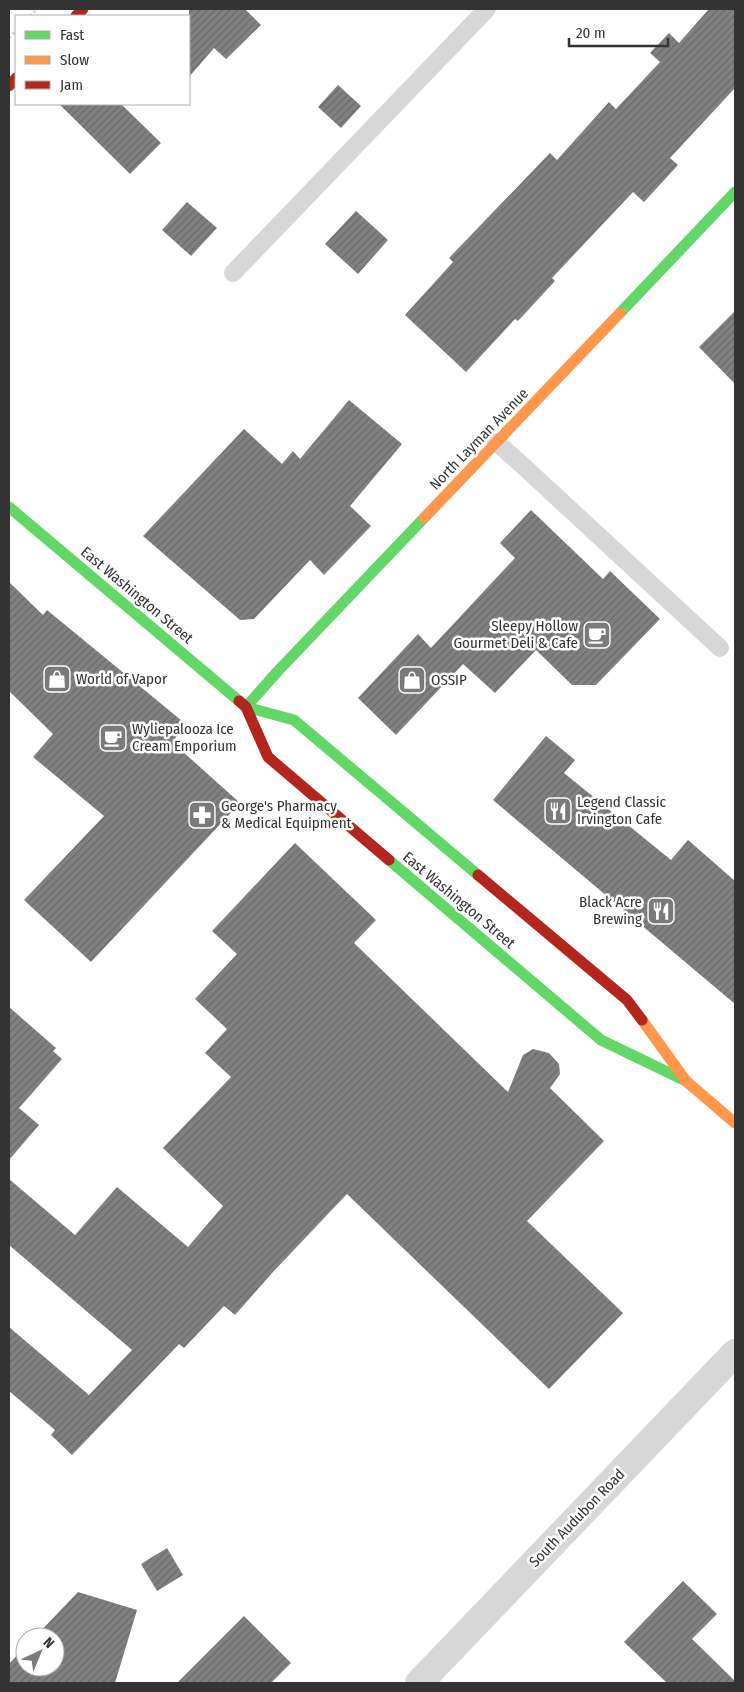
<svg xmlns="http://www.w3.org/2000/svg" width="744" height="1692" font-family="'Fira Sans Condensed',sans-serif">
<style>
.building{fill:url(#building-hatch)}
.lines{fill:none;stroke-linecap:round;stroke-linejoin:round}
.path{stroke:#d6d6d6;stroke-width:3;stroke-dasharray:2.5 2.5;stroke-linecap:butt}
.lane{stroke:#d7d7d7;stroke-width:18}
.street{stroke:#d7d7d7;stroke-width:28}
.fast{stroke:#63d668;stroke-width:11}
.slow{stroke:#ff974d;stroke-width:11}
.jam{stroke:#b3261e;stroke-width:11}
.labels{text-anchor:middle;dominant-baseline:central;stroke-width:5;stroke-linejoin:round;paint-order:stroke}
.street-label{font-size:15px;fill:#333;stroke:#fff}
.poi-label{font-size:15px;fill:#333;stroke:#fff;text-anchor:start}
</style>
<defs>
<pattern id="building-hatch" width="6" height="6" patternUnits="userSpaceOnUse" patternTransform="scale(1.25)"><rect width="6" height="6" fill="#818181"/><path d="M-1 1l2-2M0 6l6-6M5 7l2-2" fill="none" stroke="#6a6a6a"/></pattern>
</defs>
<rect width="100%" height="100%" fill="#fff"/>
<path class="building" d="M189,9h56l16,16 -35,34 -12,-11 -25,29z
M709,9h26v79l-65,70 8,7 -34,37 -11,-10 -81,86 3,3 -37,40 -3,-2 -49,53 -61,-57 48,-53 -4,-4 101,-105 7,7 52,-58 7,7 44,-47 -10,-9 19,-20 10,10z
M338,85l23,21 -20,22 -23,-21z
M59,104h62l40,39 -31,31z
M187,202l30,26 -26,28 -29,-26z
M356,211l32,29 -30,34 -33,-30z
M735,311v73l-36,-37z
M349,400l53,44 -52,62 21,20 -47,49 -14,-15 -56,59 -14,1 -97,-84 101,-107 38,35 11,-13 7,8z
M531,510l72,69 7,-8 50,48 -64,66h-24l-36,-35 -41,43 -32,-29 -67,71 -38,-37 60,-64 13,14 84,-90 -15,-15z
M9,582l34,33 4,-5 140,115 -15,17 68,61 -149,159 -67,-62 80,-84 -71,-59 20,-23 -44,-43z
M546,736l29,24 -11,13 107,87 17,-20 47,41v123l-242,-204z
M295,843l81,77 -22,23 154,149 15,-37 10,-6 16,4 10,11 1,10 -10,14 54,53 -77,80 96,92 -74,76 -202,-195 -75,79 -37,42 -11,-9 -40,42 -5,-4 -107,111 -21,-20 4,-5 -46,-39v-64l80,68 43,-45 -123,-105v-66l66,56 42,-48 71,60 35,-41 -60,-58 68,-71 -26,-24 22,-24 -32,-30 42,-45 -25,-23z
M9,1007l47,41 -3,3 9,8 -43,49 20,17 -30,35z
M167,1548l16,27 -26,16 -16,-27z
M683,1581l34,33 -25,25 43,42v2h-68l-43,-41z
M78,1592l59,18 -22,73h-106v-19l16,-17v20h30v-30h-20z
M244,1616l47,47 -20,20h-94z"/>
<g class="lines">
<path class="path" d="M30,16l7,-7
M9,38l7,-8"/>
<path class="lane" d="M233,273l254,-264
M496,442l25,22 199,184"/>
<path class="street" d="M419,1683l316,-330"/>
<path class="fast" d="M620,313l115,-121
M9,507l230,194
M246,707l31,-35 147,-154
M246,707l48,13 184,155
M389,860l212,180 85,41"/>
<path class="slow" d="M424,518l196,-205
M642,1020l44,61 49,42"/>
<path class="jam" d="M76,16l7,-7
M9,86l7,-8
M239,701l7,6 22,50 121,103
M478,875l149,125 15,20"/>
</g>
<defs>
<g id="cafe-square" transform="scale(1.4375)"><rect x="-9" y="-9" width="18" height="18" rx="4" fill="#7a7a7a" stroke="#fff"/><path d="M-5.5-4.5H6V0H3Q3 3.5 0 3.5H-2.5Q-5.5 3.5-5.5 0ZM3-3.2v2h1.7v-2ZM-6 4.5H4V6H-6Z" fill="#fff"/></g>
<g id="shop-square" transform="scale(1.4375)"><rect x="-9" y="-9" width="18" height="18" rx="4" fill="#7a7a7a" stroke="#fff"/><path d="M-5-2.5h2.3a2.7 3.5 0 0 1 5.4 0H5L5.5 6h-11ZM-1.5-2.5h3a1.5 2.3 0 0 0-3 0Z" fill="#fff"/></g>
<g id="restaurant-square" transform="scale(1.4375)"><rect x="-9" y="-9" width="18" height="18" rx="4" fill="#7a7a7a" stroke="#fff"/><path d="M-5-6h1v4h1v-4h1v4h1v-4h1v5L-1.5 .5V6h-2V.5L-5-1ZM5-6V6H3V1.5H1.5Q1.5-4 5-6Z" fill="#fff"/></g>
<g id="pharmacy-square" transform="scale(1.4375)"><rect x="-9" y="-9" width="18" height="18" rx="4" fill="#7a7a7a" stroke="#fff"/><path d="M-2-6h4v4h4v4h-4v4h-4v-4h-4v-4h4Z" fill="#fff"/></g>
</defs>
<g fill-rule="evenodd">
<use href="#cafe-square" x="597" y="635"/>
<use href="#shop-square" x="57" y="679"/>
<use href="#shop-square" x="412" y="680"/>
<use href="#cafe-square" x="113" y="738"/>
<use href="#restaurant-square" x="558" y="811"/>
<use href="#pharmacy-square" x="202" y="815"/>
<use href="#restaurant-square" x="661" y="911"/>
</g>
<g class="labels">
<g class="street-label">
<text transform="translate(479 439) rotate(-46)">North Layman Avenue</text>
<text transform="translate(137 595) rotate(40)">East Washington Street</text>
<text transform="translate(459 900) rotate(40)">East Washington Street</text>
<text transform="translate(577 1518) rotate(-46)">South Audubon Road</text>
</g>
<g class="poi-label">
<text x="578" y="626" text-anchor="end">Sleepy Hollow<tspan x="578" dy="17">Gourmet Deli &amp; Cafe</tspan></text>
<text x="76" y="679">World of Vapor</text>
<text x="431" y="680">OSSIP</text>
<text x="132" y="729">Wyliepalooza Ice<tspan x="132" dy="17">Cream Emporium</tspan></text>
<text x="577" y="802">Legend Classic<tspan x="577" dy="17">Irvington Cafe</tspan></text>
<text x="221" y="806">George's Pharmacy<tspan x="221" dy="17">&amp; Medical Equipment</tspan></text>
<text x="642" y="902" text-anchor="end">Black Acre<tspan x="642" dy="17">Brewing</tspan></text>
</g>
</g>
<rect width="744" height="1692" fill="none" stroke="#333333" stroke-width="20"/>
<rect x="15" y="15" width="175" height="90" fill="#ffffff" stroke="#adadad"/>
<rect x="25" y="31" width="25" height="8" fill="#63d668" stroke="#adadad"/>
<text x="60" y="40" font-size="15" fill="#333333">Fast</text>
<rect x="25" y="56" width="25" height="8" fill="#ff974d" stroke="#adadad"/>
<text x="60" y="65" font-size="15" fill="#333333">Slow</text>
<rect x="25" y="81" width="25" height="8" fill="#b3261e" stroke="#adadad"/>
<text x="60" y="90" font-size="15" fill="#333333">Jam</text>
<g transform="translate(40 1652) rotate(44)"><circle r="24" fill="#ffffff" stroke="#adadad"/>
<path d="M0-4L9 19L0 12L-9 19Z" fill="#7a7a7a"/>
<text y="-8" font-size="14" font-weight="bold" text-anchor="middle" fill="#333333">N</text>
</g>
<path d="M569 38v8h99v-8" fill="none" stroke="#333333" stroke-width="2.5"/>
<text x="576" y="38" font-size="15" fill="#333333" stroke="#ffffff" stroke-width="4" paint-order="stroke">20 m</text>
</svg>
